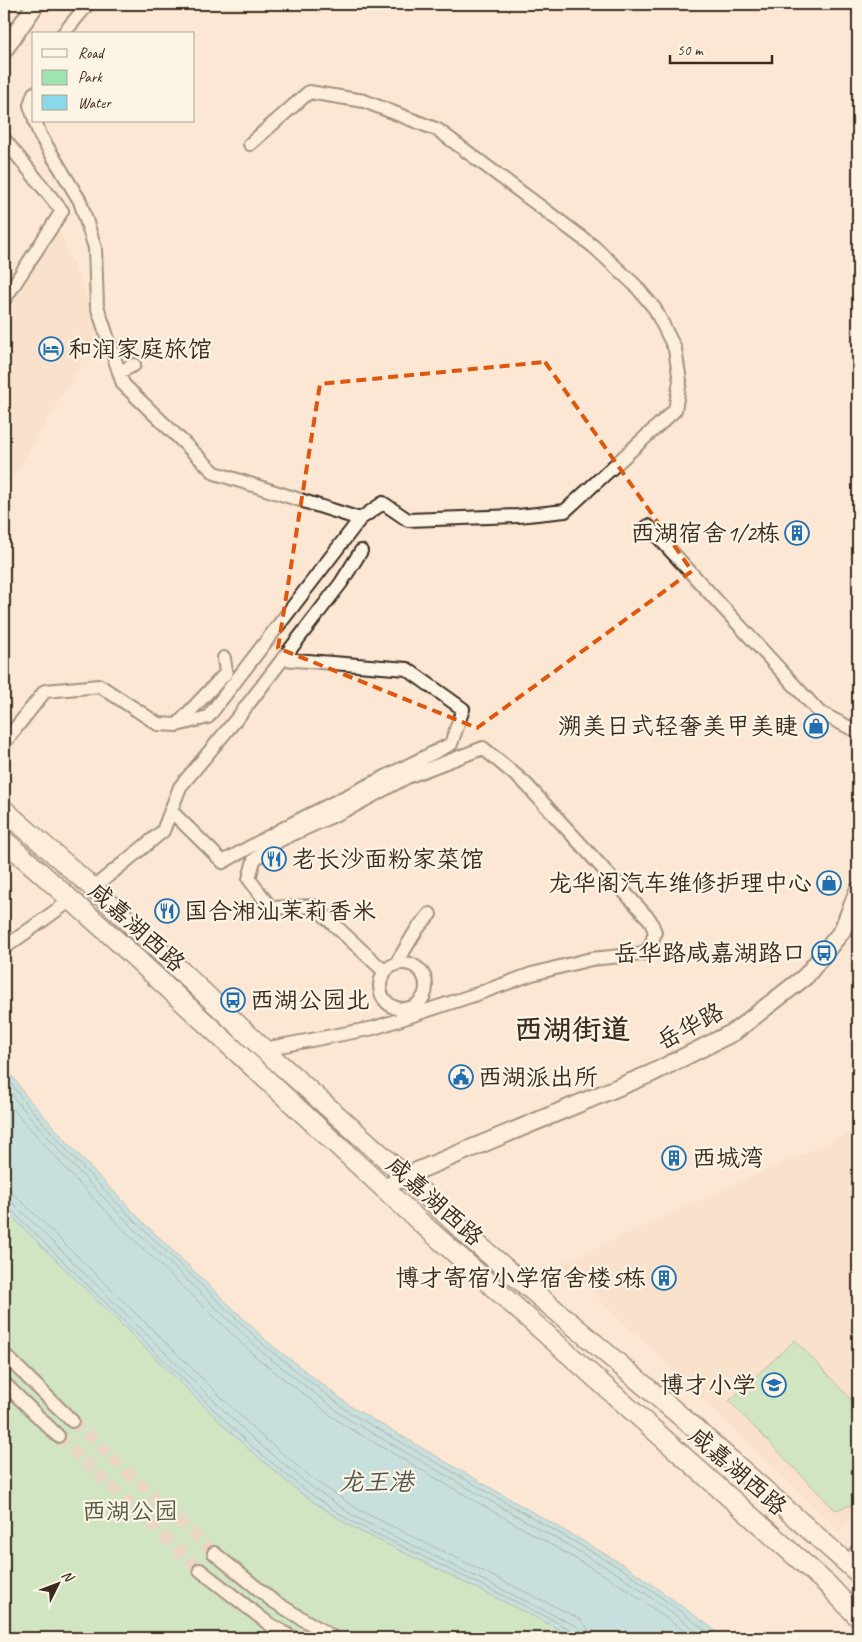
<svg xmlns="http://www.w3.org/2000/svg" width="862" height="1642" font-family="Caveat,'LXGW WenKai TC',sans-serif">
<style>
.built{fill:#f6d9c4}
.park{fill:#9ee3b0;stroke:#6c8667}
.water{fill:#8ad8e9;stroke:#6a9298}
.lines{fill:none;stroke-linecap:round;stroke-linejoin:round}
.shore{stroke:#5b706f;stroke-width:1}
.minor-tunnel{stroke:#d5c1af;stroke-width:12;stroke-dasharray:12 6;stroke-linecap:butt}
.minor-casing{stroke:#3b2a1e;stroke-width:16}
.tertiary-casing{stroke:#3b2a1e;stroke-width:20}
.secondary-casing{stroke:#3b2a1e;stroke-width:22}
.minor{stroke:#fcf5e5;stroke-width:12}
.tertiary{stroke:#fcf5e5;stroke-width:16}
.secondary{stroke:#fcf5e5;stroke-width:19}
.marked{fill:none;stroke:#df570d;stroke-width:4;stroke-dasharray:10 6;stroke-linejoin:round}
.labels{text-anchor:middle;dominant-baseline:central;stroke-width:4.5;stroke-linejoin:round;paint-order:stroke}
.poi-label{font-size:24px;fill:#3b2a1e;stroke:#fcf5e5;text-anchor:start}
.street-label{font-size:24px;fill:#3b2a1e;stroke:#fcf5e5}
.park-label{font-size:24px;fill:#545842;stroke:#fcf5e5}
.water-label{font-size:25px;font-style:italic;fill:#4f5651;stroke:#fcf5e5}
.district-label{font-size:29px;font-weight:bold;fill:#3b2a1e;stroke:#fcf5e5}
</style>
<rect width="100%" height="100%" fill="#fbe7d3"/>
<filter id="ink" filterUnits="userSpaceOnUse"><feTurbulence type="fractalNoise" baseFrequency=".02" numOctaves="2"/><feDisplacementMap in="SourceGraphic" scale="10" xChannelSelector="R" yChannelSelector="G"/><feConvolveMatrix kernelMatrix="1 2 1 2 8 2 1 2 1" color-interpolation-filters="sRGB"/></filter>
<g filter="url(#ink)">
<path class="built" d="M58,226l42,105 -96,162v-182z
M854,1131l4,4v372l-17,25 -279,-269z"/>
<path class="park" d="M4,1209l242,238 56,47 48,32 197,97 28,15h-571z
M795,1340l63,67v96l-23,7 -106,-109z"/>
<path class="water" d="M4,1064l22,32 61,68 58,60 124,119 84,65 276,160 83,60 11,10h-148l-28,-15 -197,-97 -48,-32 -56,-47 -242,-238z"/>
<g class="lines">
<path class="shore" d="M4,1073l18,26 61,69 58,59 125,120 84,66 277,159 89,66
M4,1084l14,19 61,69 58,60 125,120 84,66 277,159 83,61
M4,1097l8,11 61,69 58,60 126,121 85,66 277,160 75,54
M4,1192l8,2 6,4 240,235 55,46 46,31 221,109 7,8 3,11
M4,1200l5,1 5,3 239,235 56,46 46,32 221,109 5,5 2,7
M4,1206l5,2 240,236 56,46 47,32 197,96 25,14 2,6"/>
<path class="minor-tunnel" d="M72,1421l142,132
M58,1436l142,134"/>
<g class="minor-casing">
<path id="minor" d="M63,34l25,-30
M34,93l-4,12 4,12
M35,121l5,14 40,66 15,47 2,58 26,78 92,89 145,46
M4,139l58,72 -58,89
M119,372l15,-7
M648,526l171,186 39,20
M177,725l49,-52 -2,-15
M4,743l41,-52 55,-5 58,38 19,1 31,-8 152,-198 23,-16 25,17 110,-4 47,-5 110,-101 5,-29 -5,-32 -20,-40 -20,-24 -42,-39 -155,-116 -74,-29 -55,-9 -59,52
M171,811l52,51 72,-40 156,-78 12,-35 -56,-40 -124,-10
M93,888l70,-57 17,-44 59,-71 102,-133 20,-32
M4,948l67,-48
M380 986a23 23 0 1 1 46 0a23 23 0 1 1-46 0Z
M396,964l21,-35 13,-15
M264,1049l110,-21 106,-35 52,-19 59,-15 50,-5 9,-6 5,-16 -5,-12 -125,-137 -42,-35 -76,29 -55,30 -72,33 -26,20 -5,19 22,29 43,-2 71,66
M4,1354l68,67
M4,1383l54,53
M214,1553l59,48 61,37
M848,1563l10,-13
M200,1570l69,54 24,14"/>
</g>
<g class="tertiary-casing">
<path id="tertiary" d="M4,50l32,-46
M384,1189l21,-13 245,-102 84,-42 72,-56 36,-45 16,-40"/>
</g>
<g class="secondary-casing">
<path id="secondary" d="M4,810l89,78 180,170 132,118 72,68 213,180 168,149
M4,840l112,100 303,281 409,364 30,32"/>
</g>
<use href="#minor" class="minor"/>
<use href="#tertiary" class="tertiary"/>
<use href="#secondary" class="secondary"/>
</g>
</g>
<path d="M0 0H862V1642H0ZM545,362l147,209 -215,157 -199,-80 42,-264z" fill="#fbe7d3" fill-opacity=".55" fill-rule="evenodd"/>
<path class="marked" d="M545,362l147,209 -215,157 -199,-80 42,-264z"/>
<defs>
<g id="hotel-ring" transform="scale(1.25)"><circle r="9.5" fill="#fcf5e5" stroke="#1f6fb2" stroke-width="1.5"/><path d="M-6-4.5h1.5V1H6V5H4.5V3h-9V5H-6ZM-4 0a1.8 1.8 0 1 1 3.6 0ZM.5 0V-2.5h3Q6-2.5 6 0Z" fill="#1f6fb2"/></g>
<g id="building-ring" transform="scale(1.25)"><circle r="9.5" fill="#fcf5e5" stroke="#1f6fb2" stroke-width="1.5"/><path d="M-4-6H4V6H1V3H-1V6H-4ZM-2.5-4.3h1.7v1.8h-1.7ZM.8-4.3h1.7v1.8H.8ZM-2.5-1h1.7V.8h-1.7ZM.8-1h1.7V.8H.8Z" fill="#1f6fb2"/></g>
<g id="shop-ring" transform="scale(1.25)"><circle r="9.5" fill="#fcf5e5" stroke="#1f6fb2" stroke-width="1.5"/><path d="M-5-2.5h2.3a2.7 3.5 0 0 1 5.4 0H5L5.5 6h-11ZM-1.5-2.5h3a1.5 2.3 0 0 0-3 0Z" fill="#1f6fb2"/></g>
<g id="restaurant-ring" transform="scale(1.25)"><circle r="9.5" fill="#fcf5e5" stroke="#1f6fb2" stroke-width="1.5"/><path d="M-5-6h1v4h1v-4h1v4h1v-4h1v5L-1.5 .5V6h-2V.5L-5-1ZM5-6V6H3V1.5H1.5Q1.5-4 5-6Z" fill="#1f6fb2"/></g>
<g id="bus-ring" transform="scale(1.25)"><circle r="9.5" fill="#fcf5e5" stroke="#1f6fb2" stroke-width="1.5"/><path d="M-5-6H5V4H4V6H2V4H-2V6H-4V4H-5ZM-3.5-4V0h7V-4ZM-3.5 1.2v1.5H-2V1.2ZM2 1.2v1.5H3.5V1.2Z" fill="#1f6fb2"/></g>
<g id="civic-ring" transform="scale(1.25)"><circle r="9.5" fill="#fcf5e5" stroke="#1f6fb2" stroke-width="1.5"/><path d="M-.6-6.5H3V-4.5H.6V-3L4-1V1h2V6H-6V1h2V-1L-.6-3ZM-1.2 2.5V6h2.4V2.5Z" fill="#1f6fb2"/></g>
<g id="school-ring" transform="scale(1.25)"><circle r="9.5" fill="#fcf5e5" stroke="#1f6fb2" stroke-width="1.5"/><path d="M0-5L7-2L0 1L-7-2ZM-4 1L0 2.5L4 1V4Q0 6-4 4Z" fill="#1f6fb2"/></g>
</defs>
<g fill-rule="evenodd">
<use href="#hotel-ring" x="51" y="349"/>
<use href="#building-ring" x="797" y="533"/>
<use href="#shop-ring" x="816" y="726"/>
<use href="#restaurant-ring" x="274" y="859"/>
<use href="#shop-ring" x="829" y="883"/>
<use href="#restaurant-ring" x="167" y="911"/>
<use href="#bus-ring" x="824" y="953"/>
<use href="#bus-ring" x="233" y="1000"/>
<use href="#civic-ring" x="461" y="1077"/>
<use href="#building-ring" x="674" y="1158"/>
<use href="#building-ring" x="664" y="1278"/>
<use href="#school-ring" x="774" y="1385"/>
</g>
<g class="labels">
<g class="poi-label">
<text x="68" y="349">和润家庭旅馆</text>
<text x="780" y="533" text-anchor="end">西湖宿舍1/2栋</text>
<text x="798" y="726" text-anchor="end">溯美日式轻奢美甲美睫</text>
<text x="292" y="859">老长沙面粉家菜馆</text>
<text x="812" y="883" text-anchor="end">龙华阁汽车维修护理中心</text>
<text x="184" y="911">国合湘汕茉莉香米</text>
<text x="806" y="953" text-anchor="end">岳华路咸嘉湖路口</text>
<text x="250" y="1000">西湖公园北</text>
<text x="478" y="1077">西湖派出所</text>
<text x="692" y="1158">西城湾</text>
<text x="646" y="1278" text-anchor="end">博才寄宿小学宿舍楼5栋</text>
<text x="756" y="1385" text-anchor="end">博才小学</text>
</g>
<g class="street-label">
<text transform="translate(137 927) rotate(42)">咸嘉湖西路</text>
<text transform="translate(690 1026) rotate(-28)">岳华路</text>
<text transform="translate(435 1201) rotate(42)">咸嘉湖西路</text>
<text transform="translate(738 1471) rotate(41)">咸嘉湖西路</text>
</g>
<g class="park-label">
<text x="130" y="1511">西湖公园</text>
</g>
<g class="water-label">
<text x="376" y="1482">龙王港</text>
</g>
<g class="district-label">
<text x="572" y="1029">西湖街道</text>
</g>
</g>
<rect width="862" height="1642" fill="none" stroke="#fcf5e5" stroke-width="20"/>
<rect x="10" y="10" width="842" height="1622" fill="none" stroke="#3b2a1e" stroke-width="2" filter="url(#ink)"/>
<rect x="32" y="32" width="162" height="90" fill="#fcf5e5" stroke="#afa495"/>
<rect x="42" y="49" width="25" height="8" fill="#fcf5e5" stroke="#afa495"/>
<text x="78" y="58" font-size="15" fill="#3b2a1e">Road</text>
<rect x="42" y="70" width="25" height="15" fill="#9ee3b0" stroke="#afa495"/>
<text x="78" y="82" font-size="15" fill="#3b2a1e">Park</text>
<rect x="42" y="95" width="25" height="15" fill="#8ad8e9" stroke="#afa495"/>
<text x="78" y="108" font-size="15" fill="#3b2a1e">Water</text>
<g transform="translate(58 1584) rotate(48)" stroke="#fcf5e5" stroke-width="4" paint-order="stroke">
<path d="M0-4L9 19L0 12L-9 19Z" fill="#3b2a1e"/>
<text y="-8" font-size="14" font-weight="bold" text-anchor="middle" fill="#3b2a1e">N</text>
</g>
<path d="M670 55v8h102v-8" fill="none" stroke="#3b2a1e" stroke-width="2.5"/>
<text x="677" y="55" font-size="15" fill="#3b2a1e" stroke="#fcf5e5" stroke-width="4" paint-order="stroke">50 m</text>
</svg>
